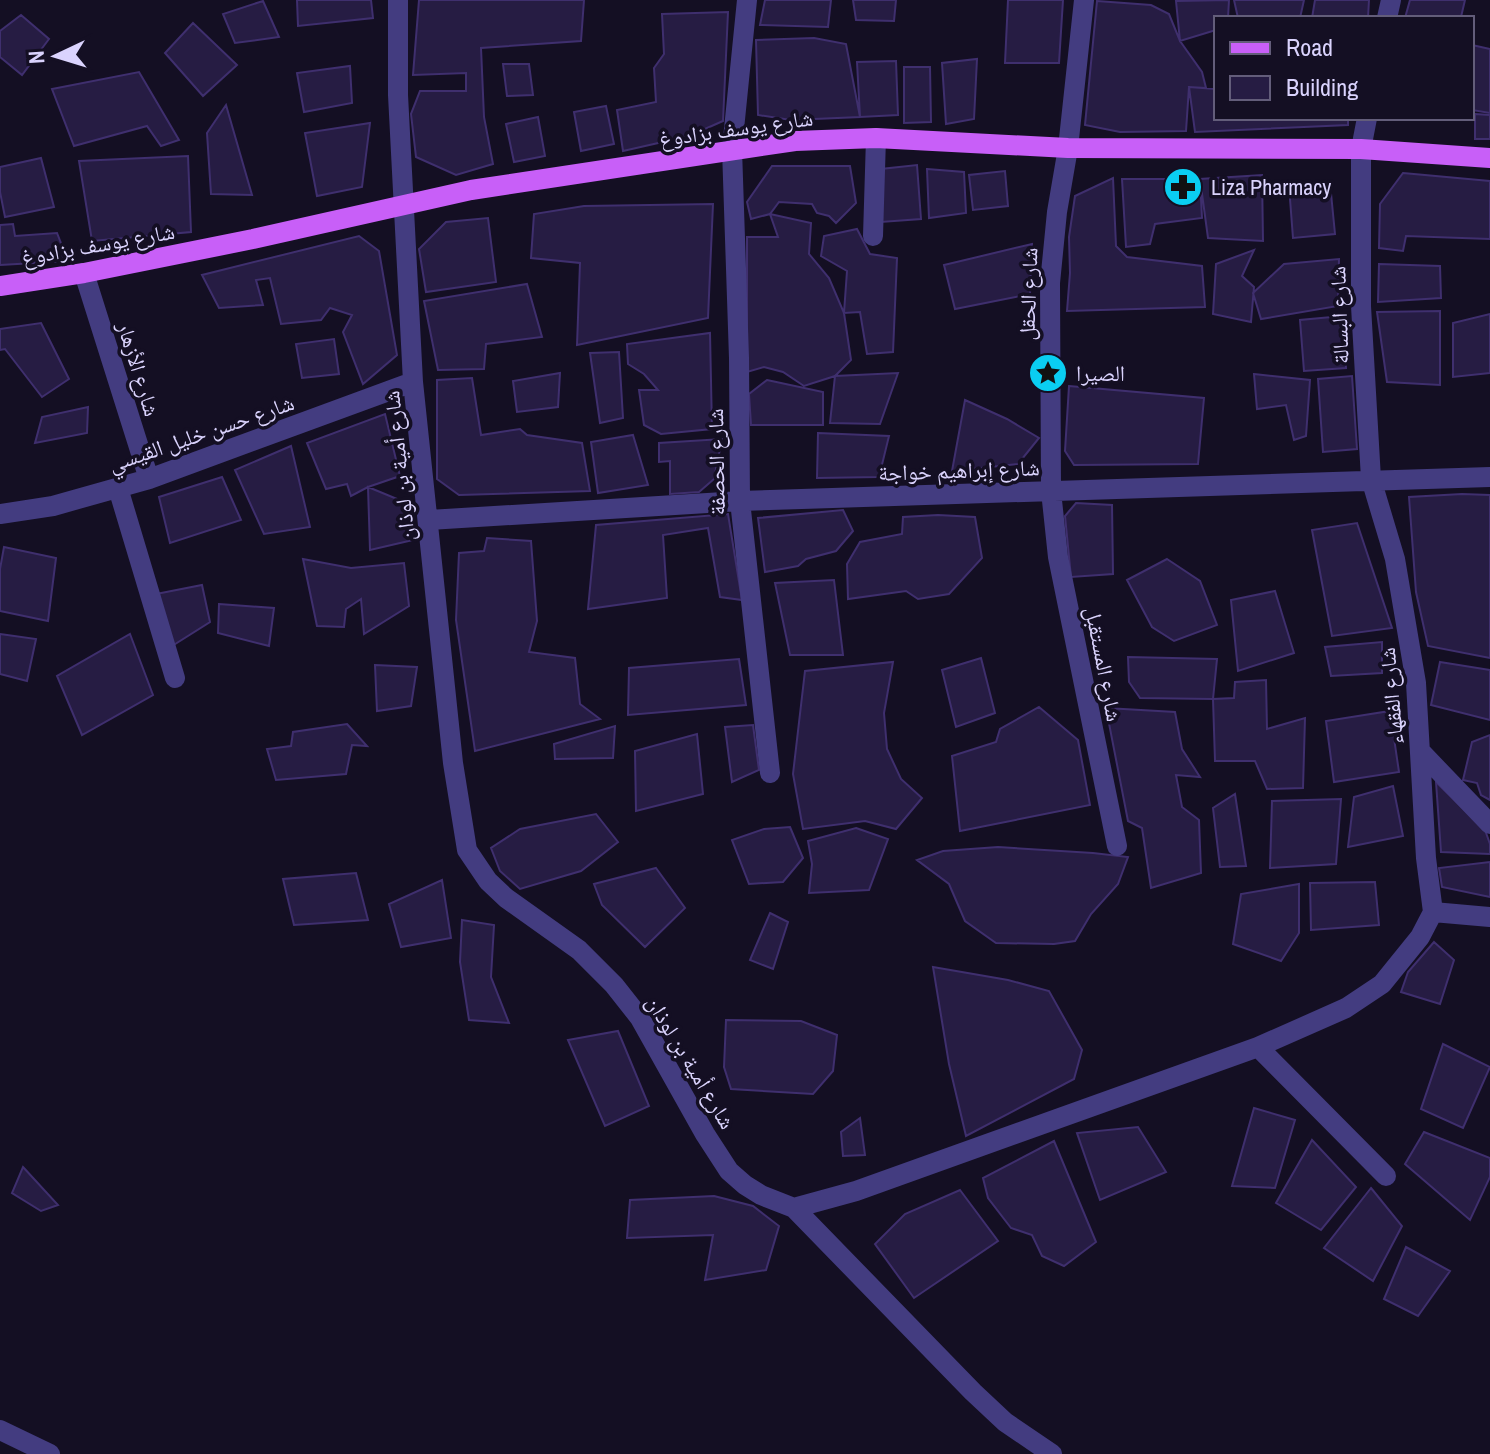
<svg xmlns="http://www.w3.org/2000/svg" width="1490" height="1454" font-family="'Archivo Narrow','Noto Naskh Arabic',sans-serif">
<style>
.building{fill:#261c43;stroke:#3f2f6e;stroke-width:2}
.lines{fill:none;stroke-linecap:round;stroke-linejoin:round}
.minor{stroke:#433c80;stroke-width:20}
.major{stroke:#c85ff8;stroke-width:20}
.labels{text-anchor:middle;dominant-baseline:central;stroke-width:7;stroke-linejoin:round;paint-order:stroke}
.street-label{font-size:22px;fill:#dad3fd;stroke:#140f23}
.poi-label{font-size:22px;fill:#dad3fd;stroke:#140f23;text-anchor:start}
</style>
<rect width="100%" height="100%" fill="#140f23"/>
<path class="building" d="M297,0h74l2,18 -75,8z
M419,0h165l-3,41 -100,7 3,69 9,47 -37,11 -40,-18 -5,-43 9,-23h46v-18l-53,2z
M765,0h66l-3,27 -68,-2z
M853,0h43l-2,21 -38,-1z
M1008,0h55l-4,63h-54z
M1229,0l-1,18h-12v12l-36,11 -4,-40z
M1234,0h70l-4,18h-62z
M1315,0h54l-1,18h-56z
M1410,0h55l-4,17 -56,1z
M263,1l16,36 -44,6 -12,-29z
M1097,1l54,4 18,9 11,27 22,31 4,16 -17,-1 -3,44 -66,1 -35,-7z
M728,12l-5,109 -34,15 -66,15 -6,-41 39,-8 -2,-34 10,-14 -2,-40z
M21,15l28,24 -27,36 -22,-18v-26z
M193,23l44,42 -34,31 -38,-43z
M814,38l32,6 14,73 -69,3 -33,-5 -2,-75z
M1472,45l18,4v64l-18,-3z
M977,59l-3,60 -28,5 -4,-61z
M896,61l2,54 -38,2 -3,-55z
M503,64h26l4,31 -26,1z
M350,66l2,37 -48,9 -7,-39z
M904,67h26l1,55 -27,1z
M139,72l40,68 -18,6 -14,-20 -73,20 -22,-57z
M1189,87l27,2v29h132v7l-153,7z
M226,105l26,90 -41,-1 -4,-61z
M606,106l8,38 -33,7 -7,-39z
M1475,114l15,1v24h-15z
M538,117l7,39 -31,6 -8,-38z
M370,123l-8,64 -45,9 -12,-63z
M188,156l3,76 -99,9 -13,-80z
M41,158l13,49 -49,10 -5,-25v-25z
M917,165l4,54 -40,3v-53z
M772,166h78l6,37 -20,20 -7,-7 -12,-3 -5,-9 -33,-2 -9,12 -19,5 -4,-17z
M927,169l37,3 2,41 -37,5z
M1005,171l3,35 -35,4 -4,-35z
M1403,173l87,8v58l-84,-3 -3,15 -24,-3 1,-44z
M1262,175l1,66 -55,-3 -8,-59z
M1113,178l3,68 11,11 75,9 3,41 -138,4 3,-38 -1,-36 6,-41z
M1122,179h78l2,39 -47,6 -5,20 -24,3z
M1330,183l5,51 -42,4 -4,-52z
M713,204l-5,114 -131,27 3,-82 -49,-5 3,-44 50,-8z
M770,214l41,9 -2,31 20,24 15,35 7,47 -16,16 -31,10 -21,-14 -19,-5 -17,5v-135h31z
M488,218l8,64 -70,10 -7,-43 27,-27z
M13,224l2,12 42,-3 11,28 -68,4v-40z
M857,229l13,25 27,4 -4,94 -26,2 -7,-42 -16,1 3,-42 -26,-15 3,-20z
M359,236l20,15 18,104 -34,29 -20,-52 9,-17 -22,-7 -9,12 -40,4 -11,-46 -14,2 7,25 -44,3 -17,-33z
M1032,244l-2,50 -75,15 -11,-44z
M1254,250l-12,26 12,11 -3,35 -38,-8 3,-50z
M1339,259l-1,47 -77,13 -8,-26 31,-29z
M1379,264l61,2 1,32 -63,4z
M527,284l15,53 -56,7 -2,25 -46,1 -14,-69z
M1440,311v74l-53,-3 -10,-70z
M1490,314v59l-37,4v-54z
M1342,316l4,52 -42,3 -4,-51z
M41,323l28,56 -27,18 -37,-48 -5,1v-21z
M710,333l2,96 -51,5 -17,-9 -5,-35h19l-14,-16 -16,-10 -1,-20z
M334,339l5,35 -37,4 -6,-34z
M619,352l4,66 -23,5 -10,-70z
M560,373l-2,34 -41,5 -4,-31z
M898,373l-18,51 -50,-1 5,-47z
M1254,374l56,6 -4,56 -12,4 -8,-35 -29,4z
M1352,376l5,73 -34,3 -5,-73z
M472,378l9,57 39,-6 7,6 55,8 8,48 -131,4 -22,-16v-99z
M767,380l56,12v33h-72l-2,-31z
M1069,386l135,12 -6,66 -124,1 -9,-14z
M965,400l42,19 32,19 -21,26 -66,7z
M88,407l-1,26 -52,10 7,-26z
M385,414l15,62 -32,11 -17,9 -4,-12 -21,5 -19,-46z
M818,433l71,3 -10,41 -62,1z
M633,435l15,50 -50,8 -7,-51z
M722,439l-8,40 -15,13 -29,2v-33l-11,1v-19z
M291,446l19,81 -46,7 -29,-64z
M222,477l19,43 -71,23 -11,-46z
M368,487l34,14 11,39 -43,10z
M1462,494l28,1v163l-62,-12 -12,-54 -7,-95z
M1076,503l36,2 1,69 -42,3 -6,-61z
M843,510l10,21 -17,20 -30,8 -8,7 -33,6 -7,-54z
M728,514l14,86 -22,-3 -12,-69 -45,7 4,63 -79,11 8,-84z
M938,515l37,2 7,41 -33,36 -31,5 -12,-8 -58,8 -1,-35 13,-22 42,-8 1,-17z
M1357,523l35,105 -60,8 -20,-106z
M487,538l44,3 6,80 -8,31 46,6 5,46 20,15 -125,32 -19,-131 3,-67 25,-2z
M4,547l52,11 -8,63 -48,-10v-42z
M303,559l48,9 53,-5 5,43 -45,28 -3,-35 -15,10 -2,18 -27,-1z
M1167,559l33,22 17,44 -43,16 -22,-14 -25,-47z
M834,580l9,75h-53l-15,-72z
M202,585l8,37 -38,24 -16,-52z
M1275,591l19,62 -56,18 -7,-71z
M219,604l55,4 -5,38 -51,-13z
M0,634l36,5 -9,42 -27,-7z
M130,634l23,61 -71,40 -25,-59z
M1382,642v31l-51,3 -6,-29z
M1128,657l89,2 -4,40 -73,-1 -11,-16z
M981,658l14,55 -39,14 -14,-57z
M739,659l7,46 -118,10 1,-47z
M893,662l-9,51 3,36 14,30 21,19 -26,31 -31,-8 -62,8 -10,-55 12,-103z
M1440,662l50,8v50l-59,-15z
M375,665l42,2 -6,39 -34,5z
M1266,680l1,49 38,-11 -2,70 -36,1 -12,-28h-40l-2,-62 21,-1 1,-16z
M1039,707l39,33 12,65 -130,26 -8,-75 44,-14 4,-13z
M1106,708l69,4 7,37 18,28 -24,-2 6,32 17,13 2,53 -50,15 -9,-60 -14,-7z
M1390,711l9,61 -65,10 -8,-61z
M347,724l20,22 -15,-1 -6,29 -70,6 -9,-31 24,-3 2,-14z
M753,725l6,45 -27,12 -7,-55z
M615,726l-2,32 -58,1 -1,-15z
M697,734l6,60 -67,17 -1,-60z
M1490,735v65l-9,-5 -4,-12 -14,-3 9,-38z
M1436,782l49,48 5,14v10l-49,-2z
M1393,786l10,50 -55,11 6,-50z
M1235,794l11,72 -26,1 -7,-59z
M1341,799l-5,65 -66,4 2,-67z
M596,814l22,28 -37,29 -61,18 -20,-18 -9,-23 29,-19z
M790,827l13,31 -20,24 -34,2 -17,-44 32,-11z
M856,828l32,11 -19,51 -60,3 3,-29 -4,-23z
M998,847l95,6 35,4 -10,27 -27,30 -16,27 -21,3 -58,-1 -31,-22 -16,-37 -32,-24 26,-9z
M1490,862v35l-48,-10 -3,-19z
M656,868l29,40 -40,39 -43,-42 -8,-21z
M356,873l12,47 -74,5 -11,-46z
M442,880l9,58 -50,9 -12,-43z
M1375,882l4,43 -68,5 -1,-47z
M1299,884v49l-18,28 -48,-17 8,-50z
M770,913l18,9 -15,47 -23,-9z
M462,920l32,5 -3,52 18,46 -40,-3 -9,-58z
M1434,942l20,18 -14,44 -39,-12 7,-20z
M933,967l75,13 41,11 33,59 -8,29 -108,57 -17,-72z
M726,1020l75,1 36,14 -4,36 -20,23 -82,-5 -7,-22z
M618,1031l31,75 -44,20 -37,-86z
M1443,1044l47,23 -27,61 -42,-19z
M1254,1108l41,12 -20,68 -43,-2z
M860,1118l5,37 -22,1 -2,-24z
M1138,1127l28,45 -66,28 -23,-67z
M1424,1132l66,26v19l-20,43 -65,-56z
M1312,1140l44,47 -35,43 -45,-27z
M1054,1141l42,101 -32,24 -22,-10 -10,-21 -21,-7 -23,-30 -5,-20z
M23,1167l35,38 -17,6 -29,-18z
M1371,1188l31,38 -29,55 -49,-33z
M960,1190l38,51 -84,57 -39,-54 30,-30z
M714,1196l39,10 26,20 -13,44 -61,10 8,-45 -86,3 3,-38z
M1406,1247l44,24 -32,45 -34,-17z"/>
<g class="lines">
<path class="minor" d="M398,0v95l15,287 40,381 14,87 21,31 18,17 73,52 35,35 26,33 65,116 24,37 16,14 16,10 33,13 62,-17 402,-144 88,-39 36,-24 38,-47 13,-25
M747,0l-15,149 7,209 1,143 30,272
M1084,0l-16,148 -11,64 -7,71 1,208 7,66 59,289
M1387,18l4,-18
M1367,118l-6,31v157l10,173 24,80 21,124 10,175 7,54
M873,236l3,-98
M84,273l65,206
M118,488l57,190
M0,514l53,-8 96,-27 264,-97
M429,520l311,-19 750,-24
M1420,751l70,73
M1433,912l57,5
M1258,1047l128,129
M794,1208l179,184 32,30 47,32
M0,1430l50,24"/>
<path class="major" d="M0,286l84,-13 169,-34 218,-49 324,-49 81,-3 192,10 293,1 129,9"/>
</g>
<defs>
<g id="pharmacy-disc" transform="scale(2)"><circle r="9.5" fill="#0acef2" stroke="#140f23"/><path d="M-2-6h4v4h4v4h-4v4h-4v-4h-4v-4h4Z" fill="#111"/></g>
<g id="sight-disc" transform="scale(2)"><circle r="9.5" fill="#0acef2" stroke="#140f23"/><path d="M0-6L1.8-2.2L6-1.7L2.9 1.2L3.7 5.4L0 3.3L-3.7 5.4L-2.9 1.2L-6-1.7L-1.8-2.2Z" fill="#111"/></g>
</defs>
<g fill-rule="evenodd">
<use href="#pharmacy-disc" x="1183" y="187"/>
<use href="#sight-disc" x="1048" y="373"/>
</g>
<g class="labels">
<g class="street-label">
<text transform="translate(736 128) rotate(-8)">شارع يوسف بزادوغ</text>
<text transform="translate(98 244) rotate(-10)">شارع يوسف بزادوغ</text>
<text transform="translate(1028 294) rotate(-88)">شارع الحقل</text>
<text transform="translate(1339 315) rotate(-92)">شارع البسالة</text>
<text transform="translate(139 369) rotate(73)">شارع الأزهار</text>
<text transform="translate(201 433) rotate(-19)">شارع حسن خليل القيسي</text>
<text transform="translate(716 462) rotate(-91)">شارع الحصفة</text>
<text transform="translate(399 466) rotate(-96)">شارع أمية بن لوذان</text>
<text transform="translate(959 470) rotate(-2)">شارع إبراهيم خواجة</text>
<text transform="translate(1104 664) rotate(79)">شارع المستقبل</text>
<text transform="translate(1391 696) rotate(-95)">شارع الفقهاء</text>
<text transform="translate(691 1062) rotate(59)">شارع أمية بن لوذان</text>
</g>
<g class="poi-label">
<text x="1211" y="187">Liza Pharmacy</text>
<text x="1076" y="373">الصيرا</text>
</g>
</g>
<rect x="1214" y="16" width="260" height="104" fill="#140f23" stroke="#635d7a" stroke-width="2"/>
<rect x="1230" y="42" width="40" height="12" fill="#c85ff8" stroke="#635d7a" stroke-width="2"/>
<text x="1286" y="56" font-size="24" fill="#dad3fd">Road</text>
<rect x="1230" y="76" width="40" height="24" fill="#261c43" stroke="#635d7a" stroke-width="2"/>
<text x="1286" y="96" font-size="24" fill="#dad3fd">Building</text>
<g transform="translate(56 56) rotate(266)" stroke="#140f23" stroke-width="6" paint-order="stroke">
<path d="M0-6L14 30L0 20L-14 30Z" fill="#dad3fd"/>
<text y="-12" font-size="22" font-weight="bold" text-anchor="middle" fill="#dad3fd">N</text>
</g>
</svg>
